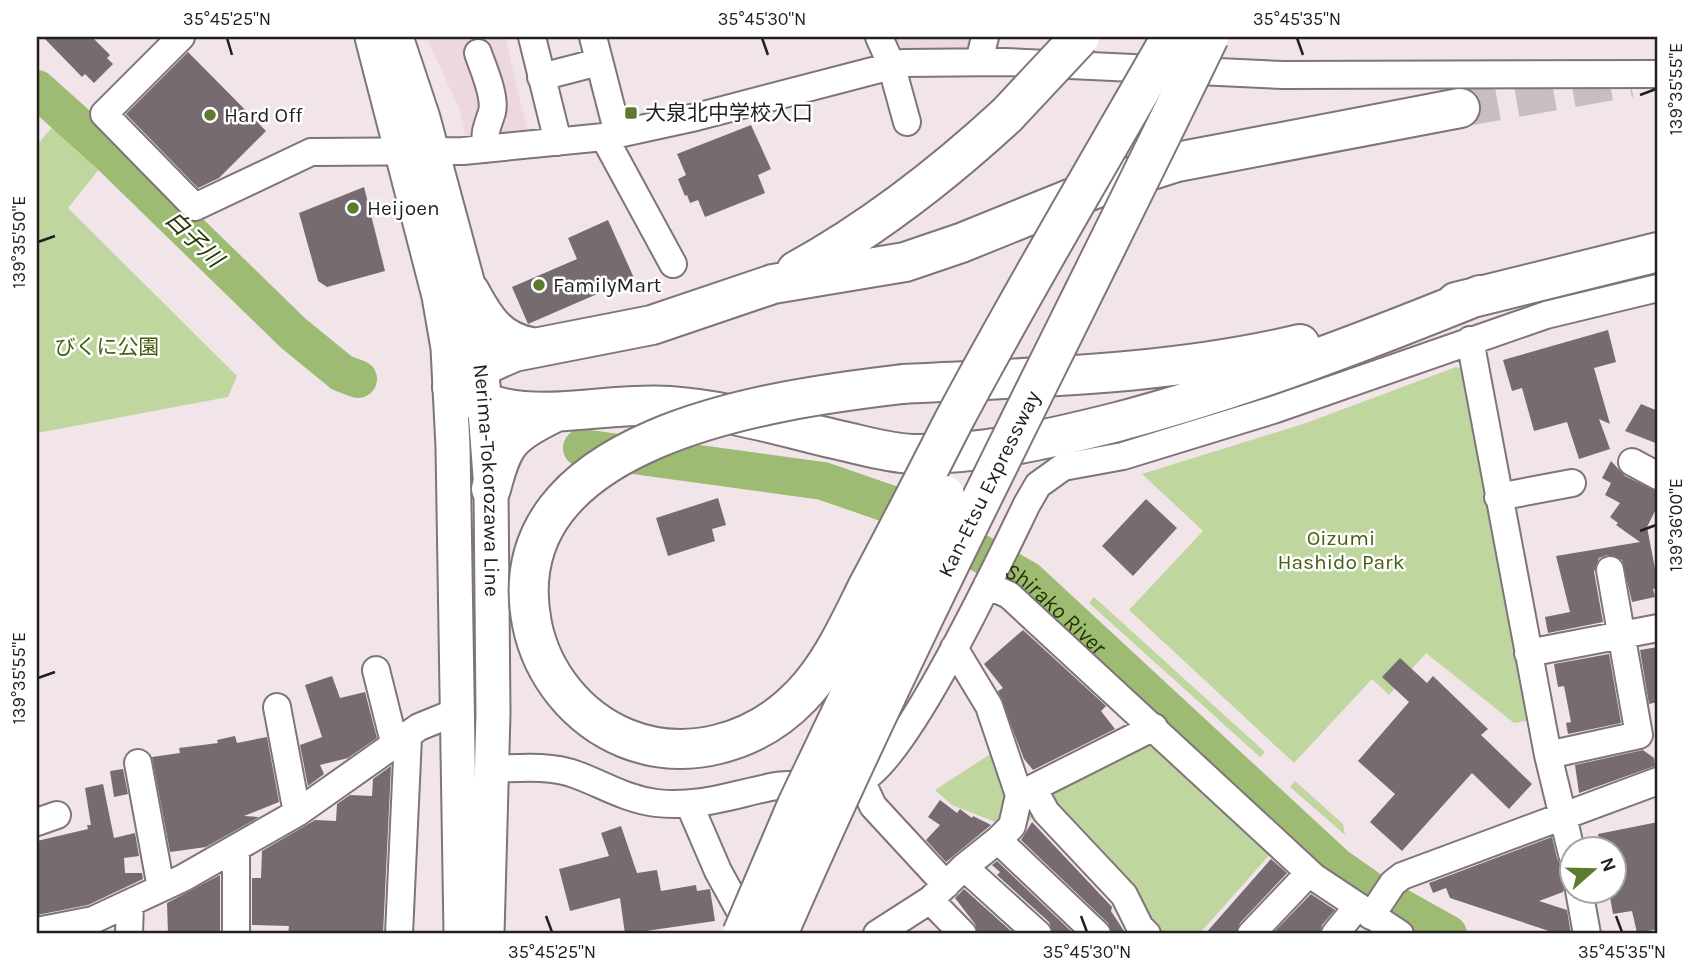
<svg xmlns="http://www.w3.org/2000/svg" width="1695" height="971" font-family="Karla,'Noto Sans JP',sans-serif">
<style>
.built{fill:#edd8e1}
.green{fill:#bfd79e}
.lines{fill:none;stroke-linecap:round;stroke-linejoin:round}
.river{stroke:#9dbb72;stroke-width:38}
.building{fill:#766b70}
.highway-tunnel{stroke:#c8bdc2;stroke-width:38;stroke-dasharray:38 19;stroke-linecap:butt}
.minor-casing{stroke:#7f7478;stroke-width:30}
.major-casing{stroke:#7f7478;stroke-width:37}
.highway-casing{stroke:#7f7478;stroke-width:42}
.minor{stroke:#fff;stroke-width:26}
.major{stroke:#fff;stroke-width:33}
.highway{stroke:#fff;stroke-width:38}
.highway-bridge-casing{stroke:#7f7478;stroke-width:42;stroke-linecap:butt}
.highway-bridge{stroke:#fff;stroke-width:38}
.ticks{fill:none;stroke:#231f21;stroke-width:2.5}
.poi-dot{fill:#5e7a2e;stroke:#fff;stroke-width:2.5}
.labels{text-anchor:middle;dominant-baseline:central;stroke-width:5;stroke-linejoin:round;paint-order:stroke}
.poi-label{font-size:21px;fill:#231f21;stroke:#fff;text-anchor:start}
.park-label{font-size:21px;fill:#445f0f;stroke:#fff}
.street-label{font-size:21px;fill:#231f21;stroke:#fff}
.water-label{font-size:23px;font-style:italic;fill:#233500;stroke:#fff}
.neatline{fill:none;stroke:#231f21;stroke-width:2.5}
.ticks-label{font-size:18px;text-anchor:middle;fill:#231f21}
</style>
<rect width="100%" height="100%" fill="#f1e5ea"/>
<path class="built" d="M426,37h79l23,95 -62,5 -7,-29z
M891,37h85l-2,7 -8,7 -62,-1 -11,-7z"/>
<path class="green" d="M55,124l45,44 -32,40 169,168 -9,21 -191,36v-288z
M1456,367l8,2 68,351 -18,3 -88,-70 -37,42 -17,-16 -78,84 -165,-153 74,-79 -61,-57 164,-51z
M1094,597l171,155 -5,5 -171,-154z
M1142,740l13,3 117,109 -71,80 2,2h-72l-14,-27 -85,-89 -8,6v-22z
M995,751l15,50 -7,24 -51,-20 -17,-15z
M1295,781l48,43 2,11 -55,-48z"/>
<g class="lines">
<g class="river">
<path d="M37,89l68,61 188,183 49,40 16,6"/>
<path id="s1" d="M582,448l241,33 78,27 126,72 309,286 37,26 75,42"/>
</g>
</g>
<path class="building" d="M43,37h49l18,18 -3,3 6,6 -19,19 -9,-9 -3,3z
M188,52l78,79 -47,47 -21,10 -72,-74z
M751,125l20,44 -13,6 7,18 -60,24 -7,-17 -8,3 -3,-8 -2,1 -7,-17 8,-4 -9,-21z
M364,187l21,84 -58,16 -9,-6 -19,-68z
M608,220l26,58 -106,46 -16,-37 65,-28 -9,-21z
M1608,330l8,32 -22,6 16,56 -11,-5 11,30 -31,10 -12,-37 -33,9 -12,-43 -10,3 -9,-31z
M1641,404l17,7v33l-33,-13z
M1611,461l14,15 33,16v13l-11,22 11,57v4l-5,1 2,8 -23,5 -10,-42 -15,-5 -8,3 -5,14 9,50 -55,11 -3,-16 25,-5 -14,-56 84,-14 -24,-17 2,-2 -8,-6 10,-14 -15,-8 6,-12 -9,-5z
M718,498l8,27 -14,4 3,12 -47,15 -12,-38z
M1146,499l31,29 -44,48 -31,-30z
M1023,630l83,76 -5,5 14,18 -82,41 -9,-11 -26,-68 5,-3 -19,-24z
M1658,647v55l-9,2 -9,-54z
M1609,654l12,69 -53,11 -2,-11 5,-1 -7,-36 -6,1 -4,-23z
M1400,658l27,25 6,-7 55,53 -7,6 51,49 -23,25 -37,-36 -70,78 -32,-29 25,-28 -37,-33 51,-59 -27,-25z
M332,676l8,22 25,-6 12,46 -29,20 -28,7 4,9 -16,12 -8,-41 22,-8 -17,-52z
M235,736l2,7 30,-6 12,65 -35,14 15,1 -53,30 -36,5 -18,-95 28,-4 -1,-5 39,-5 -1,-3z
M1643,750l11,8 1,8 -76,27 -4,-28z
M391,766l-8,168h-95l1,-8 -37,-1v-47h9l1,-27 53,-31 21,1 1,-17 13,-9 22,1 1,-17z
M123,769l5,25 -14,3 -4,-26z
M103,784l11,54 21,-5 4,23 -15,2 1,15h17l1,6 -55,26 -51,10v-74l51,-12 -1,-4h4l-6,-37z
M940,800l17,13 3,-4 12,9 1,-2 18,9 -45,37 -20,-22 14,-15 -12,-8z
M1032,822l80,85 -1,4 15,23h-14l-4,-11 -87,-83z
M1658,822v107l-21,4 -5,-22 -19,3 -4,-23h5v-42h-13l-3,-15z
M621,826l16,47 20,-3 4,21 35,-6 1,6 13,-2 5,32 -90,13 -5,-36 -50,13 -11,-42 50,-13 -8,-23z
M1552,837l5,21 11,21 -5,13 -24,9 28,9 4,24h-13l-108,-36 -4,-10 -13,5 -4,-10z
M1271,859l16,14 -47,50 -4,11h-31z
M997,861l77,73h-21l-4,-12 -52,-47 3,-3 -8,-7z
M220,875v59h-52l-1,-31z
M964,889l48,43 -34,2 -3,-10 -20,-26z
M1311,894l24,16 -13,15 -2,9h-48z"/>
<g class="lines">
<path class="highway-tunnel" d="M1460,108l170,-30"/>
<g class="minor-casing">
<path id="minor" d="M181,37l-77,77 91,93 116,-55 152,-1 141,-14 92,-20 207,-54 102,-1 278,13 375,-1
M532,37l26,105
M593,37l25,97
M879,37l12,27 16,58
M478,53c5,15 18,43 14,59 -5,16 -8,19 -6,37
M979,62l6,-25
M541,77l58,-15
M604,137l69,127
M1470,340l78,415 24,99
M1632,462l26,14
M1498,497l74,-14
M987,585l22,10 305,282 86,57
M954,648l35,58 30,89
M1528,653l130,-25
M376,670l19,76
M277,707l20,106
M1548,755l91,-20 -29,-165
M138,763l23,125
M493,769c27,-1 58,-4 84,6 27,10 49,24 79,28 44,5 78,-9 120,-17 20,-3 70,0 85,-6 45,-19 141,-225 166,-276l11,-19 25,-18 60,-11 150,-46 273,-95 112,-27
M861,780l12,26 73,79
M1033,788l13,24 78,83 16,32 7,7
M690,806l28,65 34,62
M37,822l20,-7
M998,840l99,94
M964,867l74,67
M1579,890l8,44
M930,900l33,34
M1371,916l22,-33 9,-7 256,-95
M37,931l56,-11 90,-42 114,-65 122,-86 37,-15
M129,934l1,-31
M236,934v-84
M399,934l9,-197
M877,934l53,-34 34,-33 34,-27 14,-14 7,-31 135,-68
M1251,934l58,-61
M1335,934l22,-27"/>
</g>
<g class="major-casing">
<g id="major">
<path d="M372,37l67,259 9,52 5,99 8,487"/>
<path id="s2" d="M396,37l27,81 47,174 13,93 8,104 2,224 -6,221"/>
</g>
</g>
<g class="highway-casing">
<path id="highway" d="M1460,108l-283,54 -75,24 -141,57 -56,19 -132,22 -121,41 -138,27 -43,19 -19,16c69,45 141,14 218,19 59,4 116,22 173,35 22,5 46,12 69,13 70,1 137,-15 205,-32 125,-33 244,-79 363,-127
M796,271c78,-43 146,-96 211,-156
M470,292c15,28 28,49 61,55
M1456,302l202,-50
M903,384c133,-7 267,-9 397,-40
M491,489c12,-46 18,-54 61,-75"/>
</g>
<use href="#minor" class="minor"/>
<use href="#major" class="major"/>
<use href="#highway" class="highway"/>
<g class="highway-bridge-casing">
<g id="highway-bridge">
<path d="M1007,115l73,-78"/>
<path d="M903,384c-129,15 -408,52 -371,240 10,50 45,94 93,114 61,25 131,5 176,-42 30,-31 48,-72 67,-110 29,-54 57,-109 85,-164 69,-130 145,-257 218,-385"/>
<path d="M742,934l55,-129 148,-310"/>
<path id="s3" d="M778,934c132,-304 287,-598 431,-897"/>
</g>
</g>
<use href="#highway-bridge" class="highway-bridge"/>
</g>
<path class="ticks" d="M227,38l5,17M762,38l6,17M1297,38l6,17M1640,95l16,-6M38,242l17,-6M1640,531l16,-6M38,678l17,-6M546,916l6,16M1081,916l6,16M1616,916l6,16"/>
<g class="poi-dot">
<rect x="624" y="106" width="14" height="14" rx="3.5"/>
<circle cx="210" cy="115" r="7"/>
<circle cx="353" cy="208" r="7"/>
<circle cx="539" cy="285" r="7"/>
</g>
<g class="labels">
<g class="poi-label">
<text x="645" y="113">大泉北中学校入口</text>
<text x="224" y="115">Hard Off</text>
<text x="367" y="208">Heijoen</text>
<text x="553" y="285">FamilyMart</text>
</g>
<g class="park-label">
<text x="107" y="347">びくに公園</text>
<text x="1341" y="538">Oizumi<tspan x="1341" dy="24">Hashido Park</tspan></text>
</g>
<g class="street-label">
<text stroke="none"><textPath href="#s2" startOffset="455">Nerima-Tokorozawa Line</textPath></text>
<text stroke="none"><textPath href="#s3" startOffset="497">Kan-Etsu Expressway</textPath></text>
</g>
<g class="water-label">
<text transform="translate(194 239) rotate(44)">白子川</text>
<text stroke="none"><textPath href="#s1" startOffset="511">Shirako River</textPath></text>
</g>
</g>
<rect width="1695" height="971" fill="none" stroke="#ffffff" stroke-width="77"/>
<g transform="translate(1593 870) rotate(70)"><circle r="33" fill="#ffffff" stroke="#a7a5a6" stroke-width="2"/>
<path d="M0-5L12 26L0 18L-12 26Z" fill="#5e7a2e"/>
<text y="-10" font-size="19" font-weight="bold" text-anchor="middle" fill="#231f21">N</text>
</g>
<rect x="38" y="38" width="1618" height="894" class="neatline"/>
<g class="ticks-label">
<text x="227" y="25">35°45'25"N</text>
<text x="762" y="25">35°45'30"N</text>
<text x="1297" y="25">35°45'35"N</text>
<text transform="translate(1676 89) rotate(-90)" y="6">139°35'55"E</text>
<text transform="translate(19 242) rotate(-90)" y="6">139°35'50"E</text>
<text transform="translate(1676 525) rotate(-90)" y="6">139°36'00"E</text>
<text transform="translate(19 678) rotate(-90)" y="6">139°35'55"E</text>
<text x="552" y="958">35°45'25"N</text>
<text x="1087" y="958">35°45'30"N</text>
<text x="1622" y="958">35°45'35"N</text>
</g>
</svg>
